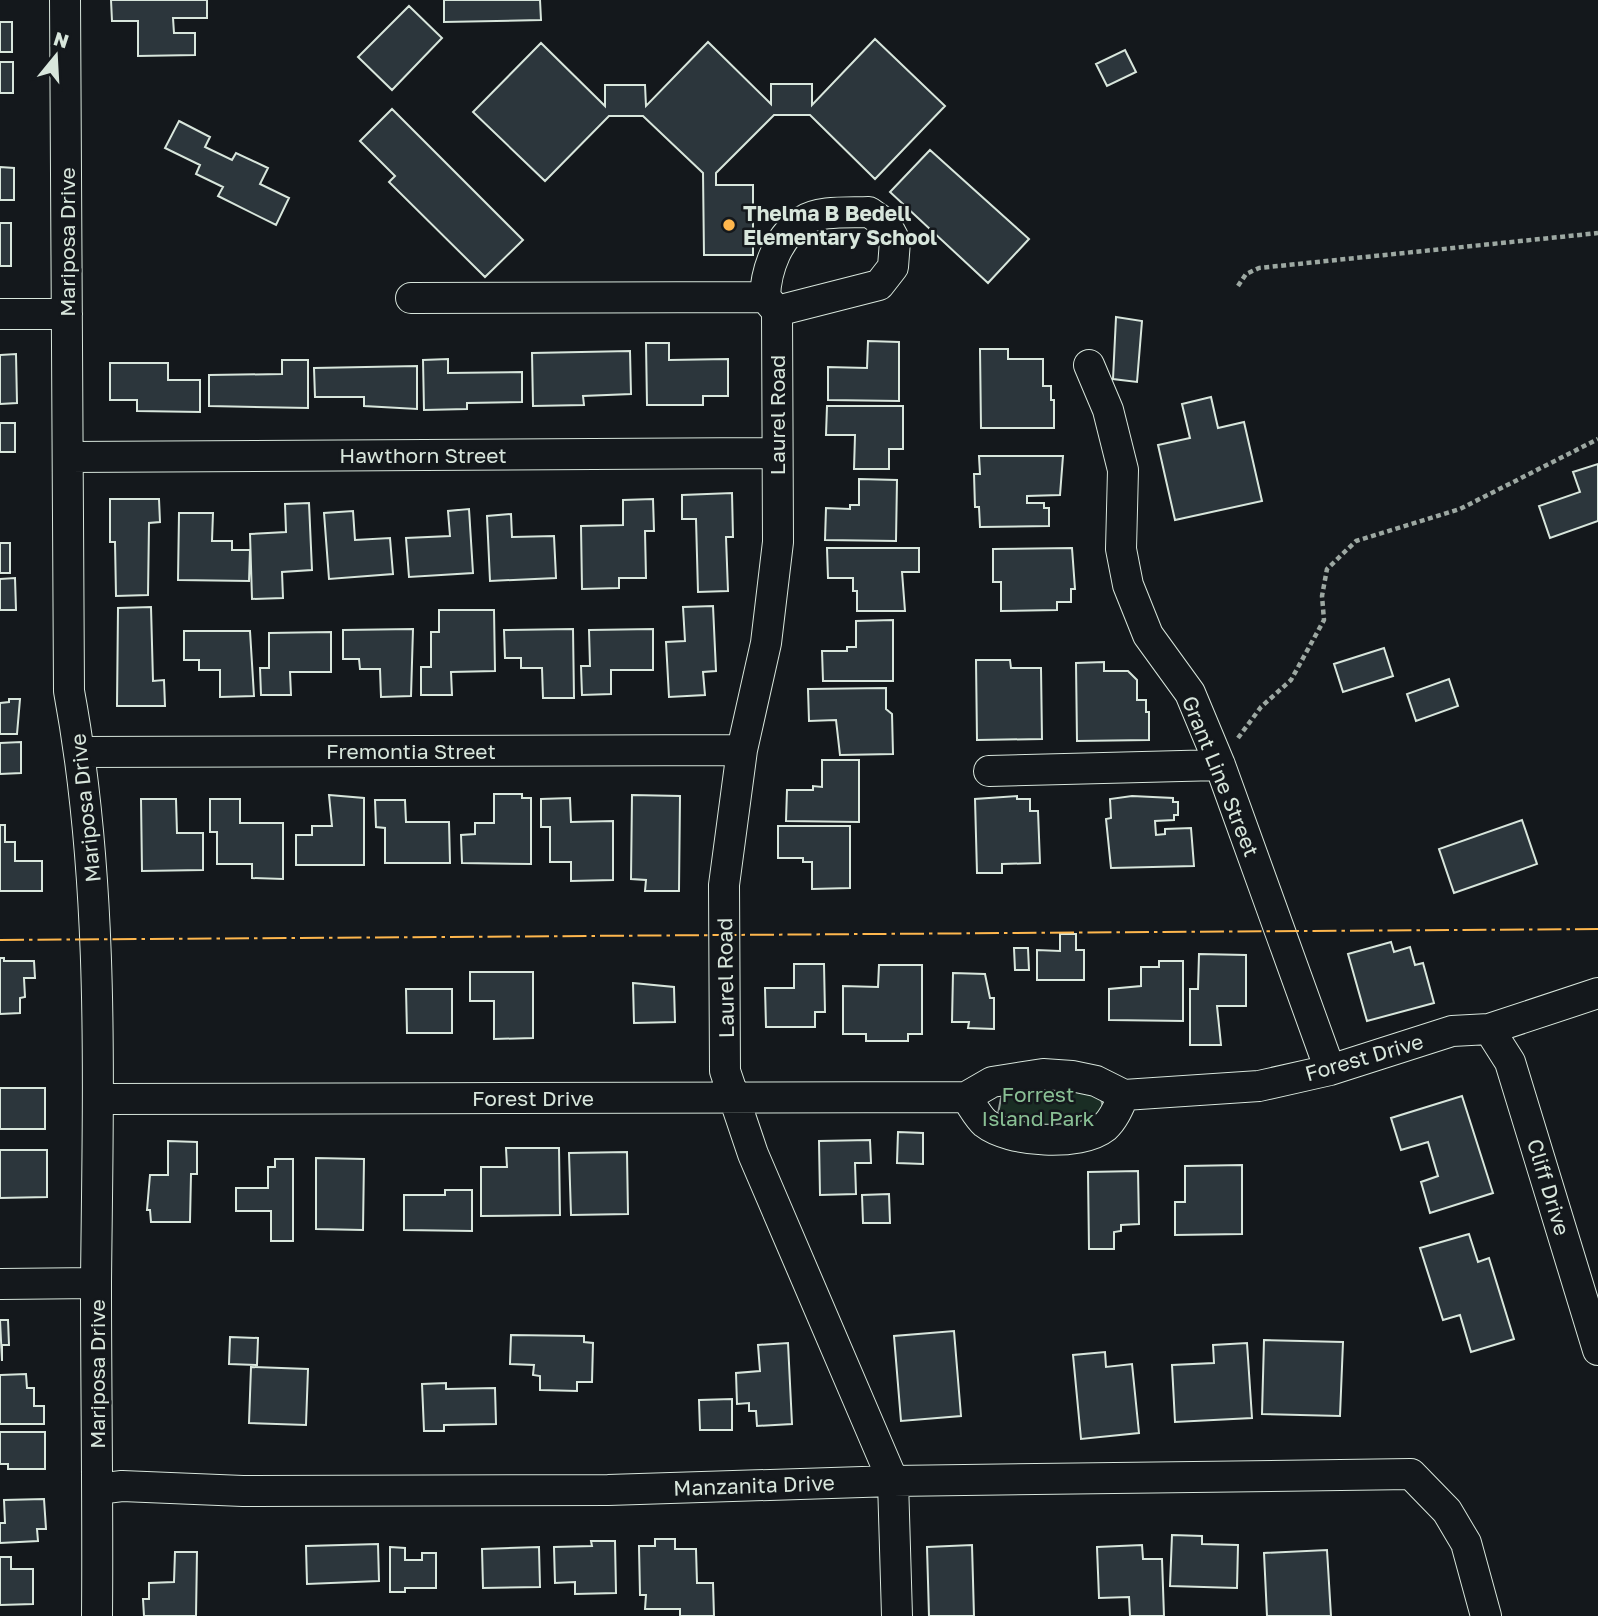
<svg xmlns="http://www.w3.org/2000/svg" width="1598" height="1616" font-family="'Golos Text',sans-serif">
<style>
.green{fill:#1a2d24;stroke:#939e99;stroke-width:2}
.building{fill:#2c363c;stroke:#d8e6dc;stroke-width:2}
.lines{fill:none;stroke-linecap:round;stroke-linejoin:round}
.minor-casing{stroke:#d8e6dc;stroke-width:32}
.path{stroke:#9da8a2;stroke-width:4.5;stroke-dasharray:5 3.5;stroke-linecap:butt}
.minor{stroke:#14181c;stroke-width:30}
.power{stroke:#ffb74d;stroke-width:2;stroke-dasharray:24 5 3.5 5;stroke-linecap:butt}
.poi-dot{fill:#ffb74d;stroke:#14181c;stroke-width:2.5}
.labels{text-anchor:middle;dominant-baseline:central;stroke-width:5;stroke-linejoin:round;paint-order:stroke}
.poi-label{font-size:21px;font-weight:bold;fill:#d8e6dc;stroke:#14181c;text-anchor:start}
.street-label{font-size:21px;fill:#d8e6dc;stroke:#14181c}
.park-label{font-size:21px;fill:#8ac095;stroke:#14181c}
</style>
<rect width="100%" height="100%" fill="#14181c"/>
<path class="green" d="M1036,1084l64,11 3,12c-24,32 -72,21 -106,12l4,-21 14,-11z"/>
<path class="building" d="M111,0h96v18h-34l1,15h21v22l-57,1v-35h-26z
M444,0h96l1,20 -97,2z
M409,6l33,32 -50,52 -34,-33z
M0,22h12v30h-12z
M875,39l70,67 -70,73 -65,-64h-36l-58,58v12h37v70h-49l-1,-82 -60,-57h-34l-64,65 -72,-69 68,-69 64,63v-21h40l1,21 62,-64 63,62v-20h41v21z
M1125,50l11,22 -29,14 -11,-22z
M0,62h13v31h-13z
M392,109l131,131 -38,37 -96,-95 6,-6 -35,-35z
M179,121l31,16 -5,10 27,13 4,-7 32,15 -8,16 29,14 -13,27 -58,-29 5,-9 -27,-13 4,-9 -35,-17z
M930,150l99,89 -41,44 -98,-91z
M0,167l14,1v32h-14z
M0,223h11v43h-11z
M1116,317l26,4 -5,61 -24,-3z
M868,341l31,1v59l-71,-1v-33l39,1z
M646,343h23v17l59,-1v37h-25v9h-56z
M980,349h28v10h35v27h8v14h3v28h-73z
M630,351l1,43 -48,2 1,9 -51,1 -1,-53z
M16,354l1,49 -17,1v-49z
M448,359v14l74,-1v30l-55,1v6l-43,1 -1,-50z
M282,360h26v48l-99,-2v-31l73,-1z
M110,363h58v17h32v32l-63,-1v-11h-27z
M417,366v43l-53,-3v-9h-49l-1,-29z
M1211,397l7,31 26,-6 18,79 -87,19 -17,-75 32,-7 -8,-34z
M827,406h76v43h-14v20h-35l1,-34h-29z
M0,423h15v29h-15z
M979,456h84l-3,39 -33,1v7h17v5h5v18l-69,1 -1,-20h-4l-1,-33h6z
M1598,464v57l-48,17 -11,-32 41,-14 -7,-20z
M859,479l38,1 -1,61 -71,-1 1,-32 24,1v-4h9z
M732,493l1,44h-7l2,54 -30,1 -2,-73h-14v-24z
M110,499h49l1,23 -11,1 -1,72 -32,1 -1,-54h-5z
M653,499l1,32h-9l1,47h-27v10l-37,1 -1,-63 42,-1v-25z
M309,503l3,67 -30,2 1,26 -31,1 -2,-65 36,-2 -1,-28z
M469,509l4,64 -64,4 -3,-39 44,-2 -2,-25z
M353,511l2,29 35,-2 3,36 -64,5 -5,-66z
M179,513h34l-1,28h20v9h18l-1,31 -71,-1z
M511,514l1,23 42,-1 2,42 -66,3 -3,-65z
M0,543h10v30h-10z
M827,548h92v24h-17l3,39h-48v-20h-4v-13h-25z
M1072,548l3,41h-4v13h-14v8l-56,1v-29h-8v-33z
M15,578l1,32h-16v-31z
M713,606l3,65 -13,1 2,23 -36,2 -3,-55 19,-1 -2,-34z
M151,607l2,74 11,-1 1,26h-48l1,-98z
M439,610h55l1,61 -44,1 1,23h-31v-28h10v-35h8z
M893,620v61h-70l-1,-30h25v-4h9v-26z
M413,629l-2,67 -30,1 -1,-28h-20l-1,-10h-16v-29z
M573,629l1,69h-31l-1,-30h-21v-10h-16l-1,-28z
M653,629v41h-42v24l-29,1 -1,-29h9l-1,-36z
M184,631h66l4,65 -34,1v-27h-21v-10h-15z
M331,632v40h-41l1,23h-30l-1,-27h9v-35z
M1384,648l9,28 -50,16 -9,-28z
M976,660h34l1,8h30l1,71 -65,1z
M1104,662v9h24l9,9v20h9v12h3v28l-72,1 -1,-78z
M1449,679l9,27 -42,15 -9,-27z
M886,688v21l6,5 1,40 -53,1 -4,-35 -27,1 -1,-32z
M9,699h11l-3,35h-17v-31l9,-1z
M21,742v31l-21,1v-31z
M822,760h37v62l-73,-1 1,-31h26v-4l9,1z
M494,794h28v4h9v66l-69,-1 -1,-28 14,-1v-11h19z
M329,795l35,3v67h-68v-30h16v-9h20z
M632,795l48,1 -1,95h-34l1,-11 -15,-1z
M1017,796v3h13v12h8l2,52 -38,1v9h-25l-2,-74z
M1132,796l41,2v4h5v13h-4v5l-19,1 1,14 9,-1v-5l26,-1 3,38 -83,2 -5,-49 5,-1 -1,-19z
M570,798l1,24 42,-1v59l-42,1v-19h-21v-35h-9v-28z
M141,799h35l1,34h26v37l-61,1z
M210,799h30v24h43v56l-31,-1v-14h-35v-32h-7z
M375,800h30l1,22h43l1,41h-65v-35l-9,-1z
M1522,820l15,44 -83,29 -15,-44z
M0,825h5v17h10v19h27v30h-42z
M778,826h72v62l-38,1v-27h-9v-4h-25z
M1060,934h16v16h8v30h-47v-30l23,1z
M1391,942l3,10 16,-5 5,18 8,-2 11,40 -67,18 -19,-67z
M1014,948h14l1,22h-14z
M1199,954l47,1v51h-29l4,39h-31v-56h8z
M0,958h4v3h30l1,17h-11l1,19 -5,1v15l-20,1z
M1159,961h24v60l-74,-1v-31l32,-3v-19h18z
M794,964h30l1,48h-10v15h-49l-1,-39h29z
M879,965h43v69h-14v7h-42v-7h-23v-48l35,1z
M470,972h63v66l-39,1v-38h-24z
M953,973l32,1 5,24h4v31l-26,-1 1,-6h-17z
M633,983l41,4 1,35 -41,1z
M406,989h46v44h-45z
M0,1088h45v41h-45z
M1462,1096l31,97 -63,20 -9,-31 17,-6 -10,-34 -27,8 -10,-32z
M898,1132l25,1v31l-26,-1z
M870,1140l1,23h-16l1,31 -36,1 -1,-54z
M168,1141l29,1v32h-6l-1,48h-39l-1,-12h-3l3,-35h18z
M506,1148h53l1,67 -79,1v-49h26z
M0,1150h47v47l-47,1z
M627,1152l1,62 -57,1 -2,-62z
M316,1158l48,1 -1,71 -47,-1z
M275,1159h18v82h-22v-30h-35v-23h32v-21h7z
M1242,1165v69l-67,1v-33h10v-36z
M1138,1171l1,53 -18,1v6l-7,1v17h-25l-1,-77z
M445,1190h27v41l-68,-1v-35h41z
M889,1194l1,29h-27l-1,-28z
M1469,1234l9,28 11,-4 25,81 -43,13 -11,-37 -17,5 -23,-72z
M0,1320h8l1,25h-7v16z
M954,1331l7,85 -60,5 -7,-85z
M511,1335l73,1v6l9,1 -1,39h-15v9l-37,-1v-14l-7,-1 1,-10 -24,-1z
M230,1337l28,1 -1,27 -28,-1z
M1264,1340l79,2 -3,74 -78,-2z
M788,1343l4,81 -35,2 -1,-15h-7v-8l-12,1 -1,-31 24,-2 -2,-26z
M1247,1343l5,75 -77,4 -3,-57 42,-2 -1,-18z
M1105,1352l1,15 26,-3 7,69 -58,6 -8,-84z
M251,1367l57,2 -2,56 -57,-2z
M26,1374l1,14h7v18h10v18h-44v-49z
M446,1383v6l49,-1 1,36 -52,1v6h-20l-2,-47z
M732,1399v31h-32l-1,-30z
M0,1432h45v37h-37v-5h-8z
M44,1499l2,30h-9l1,12 -38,2v-20h5l-1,-23z
M1172,1535l30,1v8l36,1 -1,43 -67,-2z
M655,1539h20v10h21l1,34h16l1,33h-34v-7h-35l1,-14h-6l-1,-49h16z
M591,1541h24l1,52 -41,1v-12l-20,1 -1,-36 38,-1z
M378,1544l1,37 -72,3 -1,-38z
M972,1545l2,71h-45l-2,-69z
M1142,1545l1,14h19l2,57h-34l-1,-19 -30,1 -2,-51z
M390,1547l15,1v12h17v-7h14v35h-31v4h-15z
M539,1547l1,40 -57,1 -1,-39z
M1327,1550l4,66h-64l-3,-63z
M175,1552h22l-1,64h-52l-1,-17h6v-16l25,-1z
M0,1557h11v12h22v35l-33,1z"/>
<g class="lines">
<g class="minor-casing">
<path id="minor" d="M65,0l4,691c36,195 29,394 27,591 0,112 2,223 1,334
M869,212l17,12 9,17 -2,26 -14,18 -102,26 -12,-14c1,-28 13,-61 38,-76 16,-11 47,-8 66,-9z
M411,298l354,-1
M777,311l1,231 -12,101 -24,107 -18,135 1,186 28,83 140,327 4,135
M0,314h67
M1089,365l19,45 15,60 -2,79 7,36 20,50 42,58 30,72 110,305
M69,457l707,-4
M80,752l662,-2
M989,771l231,-6
M1489,1029l21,33 88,288
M966,1097c6,8 12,20 19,26 24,19 95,24 120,4 9,-8 14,-21 19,-32
M99,1099l867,-2 26,-15 51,-8 29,2 24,5 28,14 135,-9 71,-16 122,-39 37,-2 109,-36
M0,1284l96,-1
M98,1489l24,-3 121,5 365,-1 285,-9 518,-7 36,37 19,32 20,73"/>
</g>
<path class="path" d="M1238,286l8,-12 13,-6 339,-35
M1238,738l23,-31 30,-27 33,-60 -2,-24 5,-27 29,-28 104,-32 138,-70"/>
<use href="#minor" class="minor"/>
<path class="power" d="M0,940l1598,-11"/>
</g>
<circle class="poi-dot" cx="729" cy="225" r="7"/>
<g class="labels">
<g class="poi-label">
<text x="743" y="213">Thelma B Bedell<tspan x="743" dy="24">Elementary School</tspan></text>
</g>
<g class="street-label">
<text transform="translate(67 242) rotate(-90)">Mariposa Drive</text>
<text transform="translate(777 415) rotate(-90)">Laurel Road</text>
<text x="423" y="455">Hawthorn Street</text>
<text x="411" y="751">Fremontia Street</text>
<text transform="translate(1221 776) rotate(68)">Grant Line Street</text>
<text transform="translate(85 808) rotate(-96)">Mariposa Drive</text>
<text transform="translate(725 978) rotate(-91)">Laurel Road</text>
<text transform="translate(1364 1057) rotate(-16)">Forest Drive</text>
<text x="533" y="1098">Forest Drive</text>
<text transform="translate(1549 1187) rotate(73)">Cliff Drive</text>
<text transform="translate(97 1374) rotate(-90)">Mariposa Drive</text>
<text transform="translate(754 1485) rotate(-2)">Manzanita Drive</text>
</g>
<g class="park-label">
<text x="1038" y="1094">Forrest<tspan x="1038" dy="24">Island Park</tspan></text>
</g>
</g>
<g transform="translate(56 56) rotate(18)" stroke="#14181c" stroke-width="5" paint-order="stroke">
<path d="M0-5L12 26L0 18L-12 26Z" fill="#d8e6dc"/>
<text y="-10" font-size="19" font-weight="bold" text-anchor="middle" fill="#d8e6dc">N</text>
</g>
</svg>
